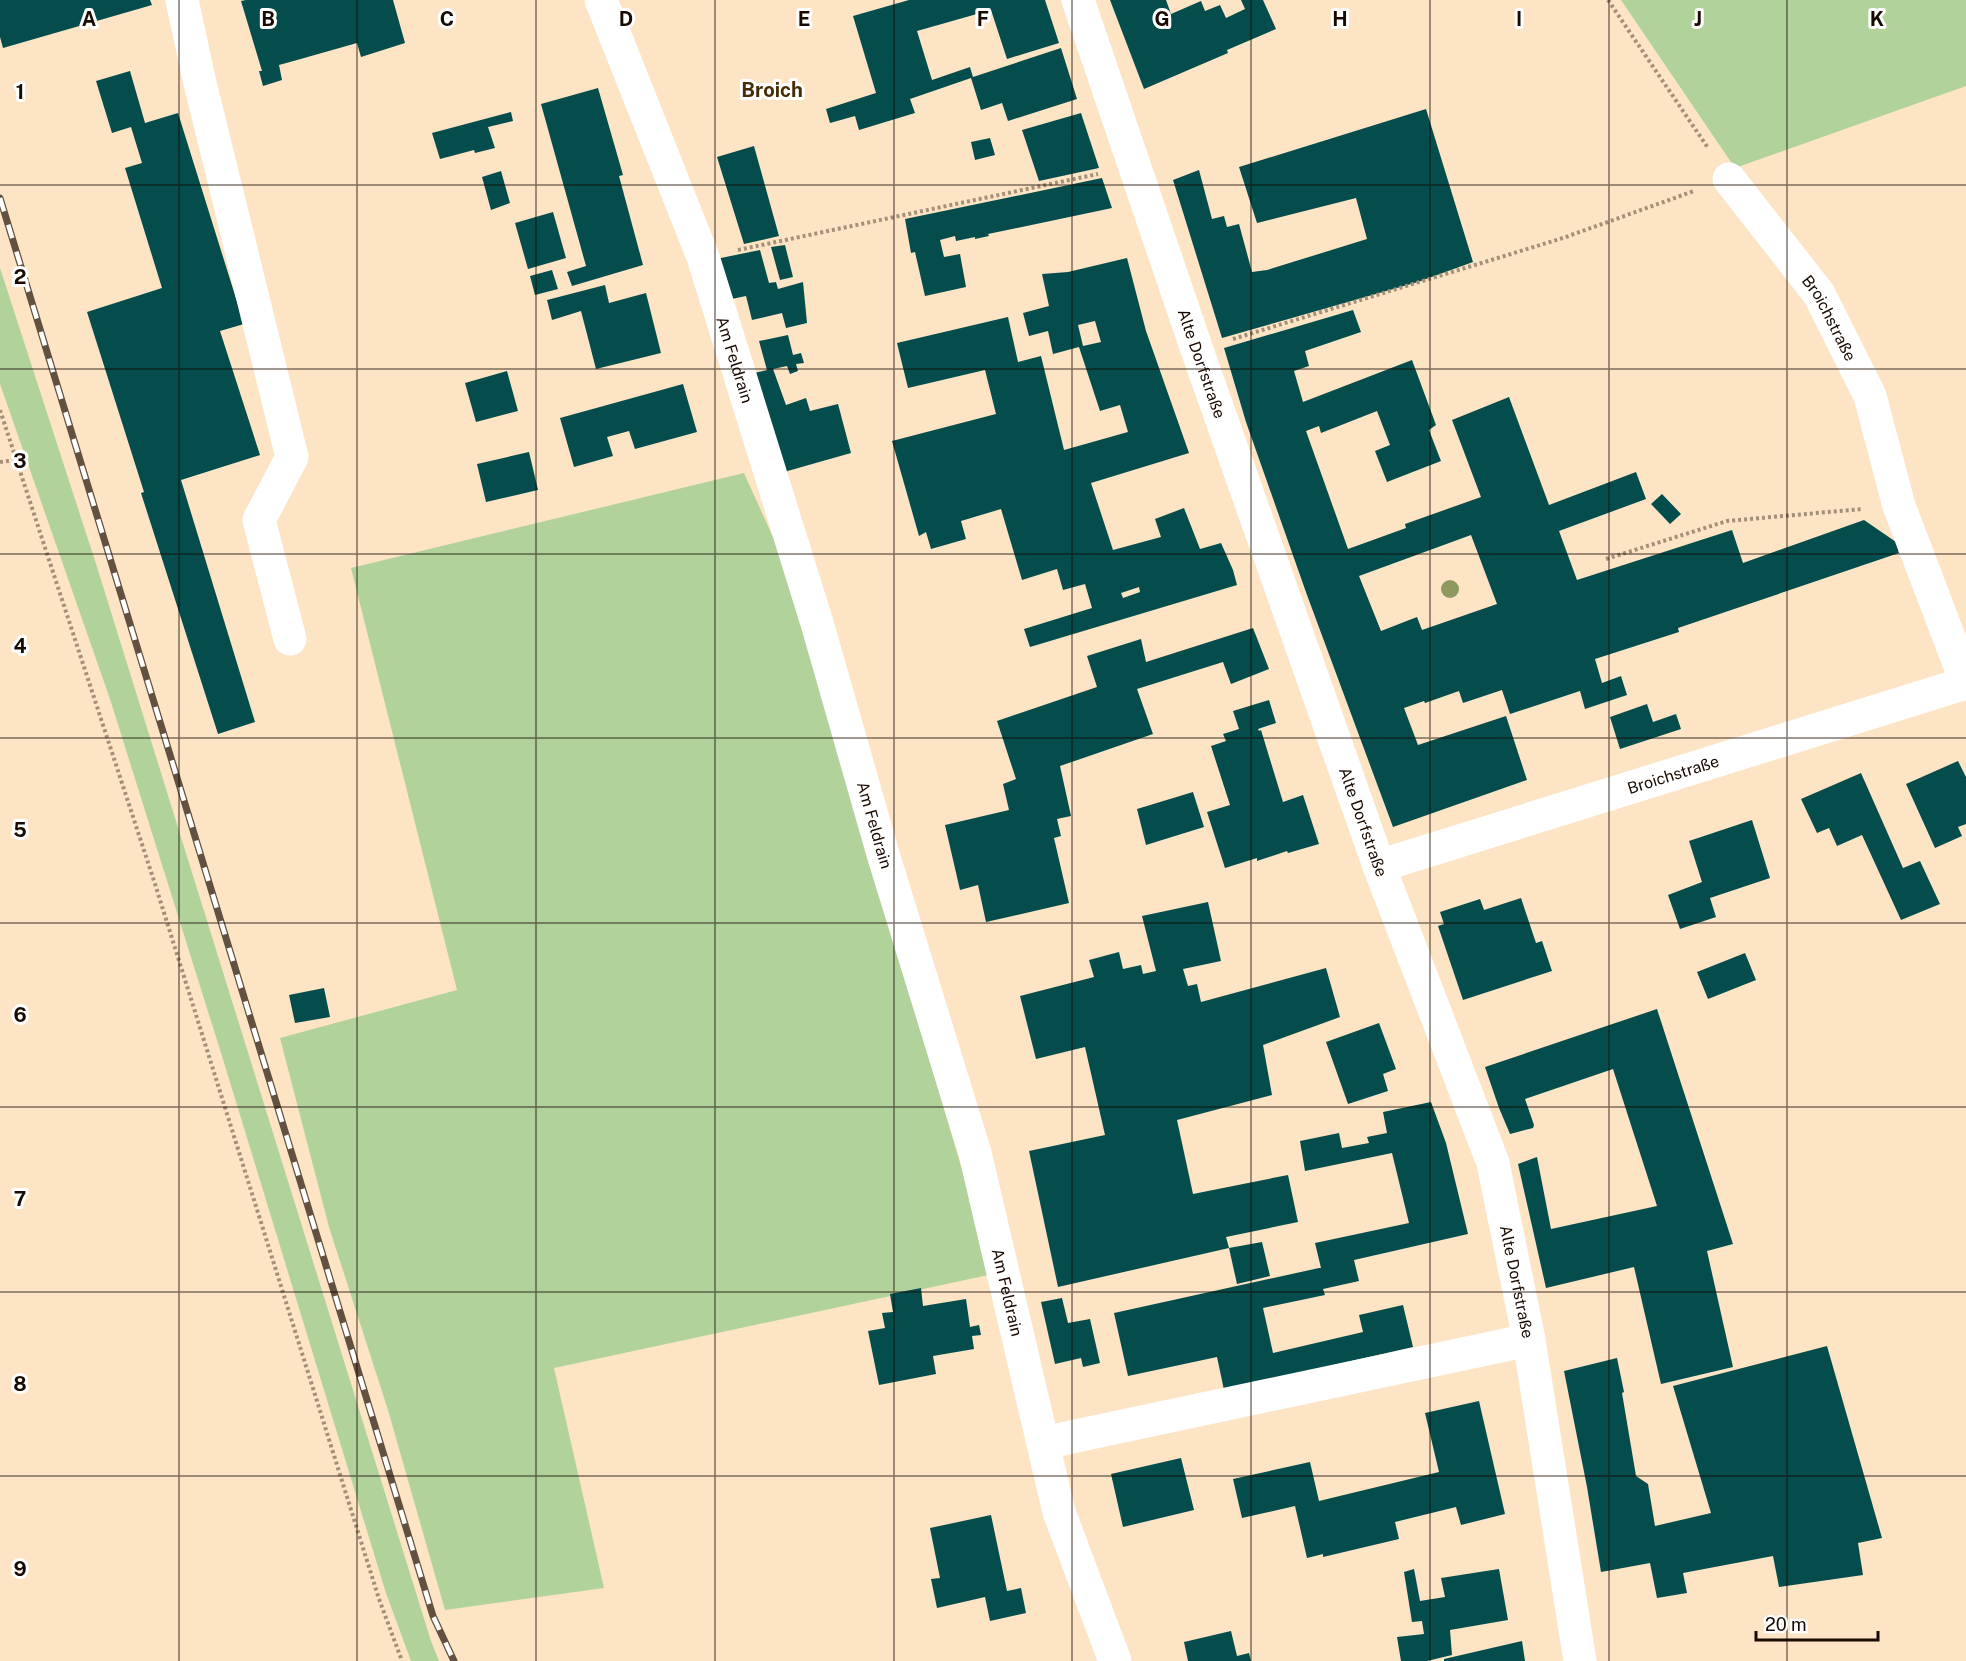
<svg xmlns="http://www.w3.org/2000/svg" width="1966" height="1661" font-family="'Public Sans',sans-serif">
<style>
.green{fill:#b1d29b}
.building{fill:#044d4c;fill-rule:evenodd}
.lines{fill:none;stroke-linecap:round;stroke-linejoin:round}
.path{stroke:#a49079;stroke-width:4;stroke-dasharray:3 3;stroke-linecap:butt}
.minor{stroke:#fff;stroke-width:33}
.rail-casing{stroke:#625140;stroke-width:7}
.rail{stroke:#fff;stroke-width:4.5;stroke-dasharray:14;stroke-linecap:butt}
.tree{fill:#8d995e}
.grid{fill:none;stroke:#180a00;stroke-width:1.5;stroke-opacity:0.55}
.labels{text-anchor:middle;dominant-baseline:central;stroke-width:6;stroke-linejoin:round;paint-order:stroke}
.street-label{font-size:16px;fill:#180a00;stroke:#fff}
.quarter-label{font-size:20px;font-weight:bold;fill:#452c04;stroke:#fff}
.grid-label{font-size:20px;text-anchor:middle;font-weight:bold;fill:#180a00;stroke:#fff;stroke-width:6;stroke-linejoin:round;paint-order:stroke}
</style>
<rect width="100%" height="100%" fill="#fce4c5"/>
<path class="green" d="M1621,0h345v86l-231,82z
M0,268l97,299 334,1074 8,20h-28l-25,-68 -164,-537 -112,-357 -110,-315z
M744,473l33,73 216,728 -439,94 50,220 -159,22 -57,-200 -59,-183 -49,-189 177,-48 -106,-422z"/>
<path class="building" d="M0,0h150l2,5 -149,43 -3,-11z
M246,0h147l12,43 -44,14 -4,-14 -67,19 -11,3 3,15 -19,6 -4,-15h3l-21,-70z
M909,0h136l14,43 -52,16 -16,-49 -74,21 15,49 38,-13 3,10 88,-29 16,51 -69,22 -6,-18 -21,7 -10,-32 -61,21 5,14 -56,17 -4,-14 -25,7 -4,-14 50,-16 -23,-77z
M1110,0h56l5,14 30,-13 4,10 15,-6 6,13 19,-9 -4,-9h22l13,29 -49,21 1,3 -84,36z
M130,71l15,52 33,-10 66,211 -24,7 40,124 -79,25 74,242 -37,12 -77,-241 3,-1 -57,-180 75,-24 -37,-120 17,-5 -11,-36 -19,6 -16,-52z
M598,88l25,87 -4,1 24,89 -71,21 -5,-14 19,-6 -45,-162z
M1426,109l47,153 -55,20 -196,56 -49,-158 26,-10 13,49 12,-3 3,11 12,-3 13,48 15,-2 100,-31 -11,-41 -99,25 -18,-56z
M511,112l2,9 -25,6 7,21 -20,5 -1,-3 -34,9 -8,-26z
M1081,113l18,55 -60,13 -17,-51z
M990,138l5,17 -20,5 -4,-18z
M754,146l25,90 -35,8 -27,-87z
M501,171l9,32 -19,7 -9,-33z
M1102,178l10,30 -124,26 1,2 -14,3v-2l-19,4 -1,-5 -15,4 4,17 16,-3 6,33 -41,9 -10,-44 -4,1 -6,-34z
M553,212l13,46 -38,11 -13,-46z
M785,245l8,32 -13,3 -9,-33z
M760,250l9,33 7,-1 2,7 25,-7 4,41 -21,5 -4,-15 -30,7 -6,-24 -19,4 -11,-41z
M1127,258l19,73 43,122 -98,30 22,67 48,-13 -6,-18 29,-11 16,41 21,-6 12,27 4,15 -207,62 -6,-18 68,-21 -7,-24 -22,6 -6,-21 -35,11 -21,-71 -40,12 5,18 -35,10 -5,-17 -7,4 -27,-95 104,-27 -11,-44 -77,18 -11,-45 111,-26 10,45 23,-6 23,94 64,-18 -8,-27 -20,6 -21,-64 -26,7 -5,-23 -19,5 -6,-23 26,-7 -7,-32 26,-2zM1095,321l6,21 -18,4 -5,-21zM1139,587l1,5 -17,6 -2,-5z
M552,270l6,19 -23,6 -5,-19z
M605,285l4,18 37,-10 15,60 -65,16 -15,-58 -29,9 -5,-20z
M1353,310l8,22 -56,19 4,15 -15,5 9,31 109,-42 24,65 -7,5 12,31 -54,21 -12,-31 15,-6 -13,-34 -56,22 -2,-7 -13,5 42,118 58,-21 -1,-4 76,-27 -29,-77 57,-23 40,108 87,-33 10,27 -87,32 18,49 155,-50 11,33 121,-43 32,22 3,11 -221,75 1,4 -84,27 7,24 19,-7 6,19 -42,14 -5,-18 -70,23 -8,-24 -39,13 -4,-12 -34,12 -1,-2 -20,7 14,37 88,-29 21,64 -134,47 -86,-232 -61,-173 -22,-74zM1471,535l26,69 -75,26 -5,-13 -36,14 -22,-55z
M788,335l5,20 8,-2 3,10 -8,1 2,7 -8,3 -3,-8 -14,3 13,36 20,-7 4,13 28,-7 13,49 -67,19 -34,-98 17,-4 -8,-29z
M507,371l11,40 -42,11 -11,-39z
M683,384l14,48 -62,17 -6,-18 -22,6 6,19 -39,11 -14,-49z
M529,452l9,38 -52,12 -9,-38z
M1662,494l19,20 -11,10 -19,-20z
M1253,628l16,41 -38,15 -8,-22 -86,27 16,45 -93,32 11,50 -14,3 4,17 -7,2 15,65 -83,19 -8,-37 -18,5 -15,-65 64,-15 -6,-26 13,-5 -19,-58 100,-34 -10,-31 54,-17 5,23z
M1269,700l7,23 -18,6 1,2 2,-1 22,72 20,-7 16,49 -31,9 -1,-2 -30,10v-3l-32,10 -18,-56 23,-7 -19,-59 15,-5 -3,-7 16,-5 -6,-18z
M1647,704l6,18 23,-8 5,15 -61,20 -10,-32z
M1958,761l8,16v47l-8,3 4,9 -27,12 -29,-64z
M1861,773l42,95 17,-7 20,43 -39,16 -39,-85 -25,11 -8,-18 -12,5 -16,-34z
M1193,792l11,35 -58,18 -9,-36z
M1752,820l18,58 -60,20 6,19 -36,12 -12,-34 34,-13 -13,-41z
M1521,898l15,45 6,-2 10,30 -89,29 -25,-74 6,-2 -4,-12 40,-13 4,11z
M1208,902l13,59 -38,8 5,17 9,-2 4,18 125,-34 14,49 -77,28 9,50 -95,25 16,74 95,-19 10,47 -72,15 3,11 -171,39 -29,-136 76,-16 -20,-88 -49,12 -16,-63 74,-19 -5,-17 30,-8 4,17 18,-4 2,9 13,-3 -14,-55z
M1745,953l11,27 -48,19 -11,-27z
M324,988l6,29 -35,6 -6,-28z
M1657,1009l76,235 -26,7 26,116 -72,17 -27,-117 -88,21 -28,-124 19,-7 14,72 106,-23 -44,-137 -88,30 9,26 -1,3 -23,6 -11,-26 -14,-41z
M1379,1023l17,46 -13,5 5,17 -40,13 -22,-62z
M1431,1102l15,41 22,91 -114,26 5,21 -36,8 2,6 -62,13 10,45 90,-21 -4,-17 44,-10 10,42 -189,43 -7,-33 -89,19 -14,-63 205,-45h2l-6,-25 94,-20 -17,-70 -87,18 -5,-30 39,-8 3,15 27,-5 -2,-6 20,-4 -4,-21z
M1262,1242l8,34 -33,8 -8,-36z
M921,1288l2,18 43,-7 4,28 9,-2 2,10 -9,1 2,13 -41,7 3,18 -57,11 -11,-54 17,-3 -3,-15 11,-1 -3,-18z
M1062,1298l6,25 22,-4 10,44 -17,4 -2,-9 -26,6 -14,-62z
M1827,1346l55,192 -24,5 5,32 -84,12 -6,-31 -90,17 4,20 -30,5 -7,-35 -49,9 -14,-85 -23,-116 53,-13 7,34 -2,1 14,83 12,8 7,42 56,-13 -38,-127z
M1479,1401l26,113 -44,11 -5,-18 -61,15 4,17 -76,18v-3l-16,4 -12,-52 -53,12 -9,-39 77,-17 9,39 120,-29 -14,-59z
M1181,1458l13,52 -71,17 -12,-53z
M991,1515l16,76 14,-3 5,25 -36,8 -5,-24 -48,11 -6,-29 9,-1 -10,-50z
M1414,1569l6,32 25,-4 -4,-19 58,-9 9,51 -58,10 2,25 -25,6h-26l-4,-24 27,-3 -2,-13 -10,1 -8,-50z
M1231,1631l6,25 12,-3 2,8h-63l-4,-19z
M1522,1641l3,20h-81v-2z"/>
<g class="lines">
<path class="path" d="M1608,0l100,148
M738,250l360,-76
M1233,339l330,-101 131,-47
M0,410l155,474 224,715 23,62
M0,462l16,-2
M1606,559l121,-38 135,-12"/>
<g class="minor">
<path d="M182,0l17,79 93,378 -33,63 31,119"/>
<path id="s1" d="M601,0l102,257 114,366 66,231 92,299 84,359 56,149"/>
<path id="s2" d="M1078,0l119,350 182,516 114,297 36,177 51,321"/>
<path id="s3" d="M1729,179l90,115 51,102 29,110 67,176"/>
<path id="s4" d="M1379,866l587,-183"/>
<path d="M1043,1443l486,-103"/>
</g>
<g class="rail-casing">
<path id="rail" d="M0,198l433,1418 21,45"/>
</g>
<use href="#rail" class="rail"/>
</g>
<circle class="tree" cx="1450" cy="589" r="9"/>
<path class="grid" d="M179,0v1661M357,0v1661M536,0v1661M715,0v1661M894,0v1661M1072,0v1661M1251,0v1661M1430,0v1661M1609,0v1661M1787,0v1661M0,185h1966M0,369h1966M0,554h1966M0,738h1966M0,923h1966M0,1107h1966M0,1292h1966M0,1476h1966"/>
<g class="labels">
<g class="street-label">
<text stroke="none"><textPath href="#s3" startOffset="172">Broichstraße</textPath></text>
<text stroke="none"><textPath href="#s1" startOffset="384">Am Feldrain</textPath></text>
<text stroke="none"><textPath href="#s2" startOffset="384">Alte Dorfstraße</textPath></text>
<text stroke="none"><textPath href="#s4" startOffset="308">Broichstraße</textPath></text>
<text stroke="none"><textPath href="#s2" startOffset="870">Alte Dorfstraße</textPath></text>
<text stroke="none"><textPath href="#s1" startOffset="870">Am Feldrain</textPath></text>
<text stroke="none"><textPath href="#s2" startOffset="1356">Alte Dorfstraße</textPath></text>
<text stroke="none"><textPath href="#s1" startOffset="1356">Am Feldrain</textPath></text>
</g>
<g class="quarter-label">
<text x="772" y="90">Broich</text>
</g>
</g>
<g class="grid-label">
<text x="89" y="26">A</text>
<text x="268" y="26">B</text>
<text x="447" y="26">C</text>
<text x="626" y="26">D</text>
<text x="804" y="26">E</text>
<text x="983" y="26">F</text>
<text x="1162" y="26">G</text>
<text x="1340" y="26">H</text>
<text x="1519" y="26">I</text>
<text x="1698" y="26">J</text>
<text x="1877" y="26">K</text>
<text x="20" y="99">1</text>
<text x="20" y="284">2</text>
<text x="20" y="468">3</text>
<text x="20" y="653">4</text>
<text x="20" y="837">5</text>
<text x="20" y="1022">6</text>
<text x="20" y="1206">7</text>
<text x="20" y="1391">8</text>
<text x="20" y="1576">9</text>
</g>
<path d="M1756 1631v9h122v-9" fill="none" stroke="#180a00" stroke-width="3"/>
<text x="1765" y="1631" font-size="18" fill="#180a00" stroke="#ffffff" stroke-width="4.5" paint-order="stroke">20 m</text>
</svg>
